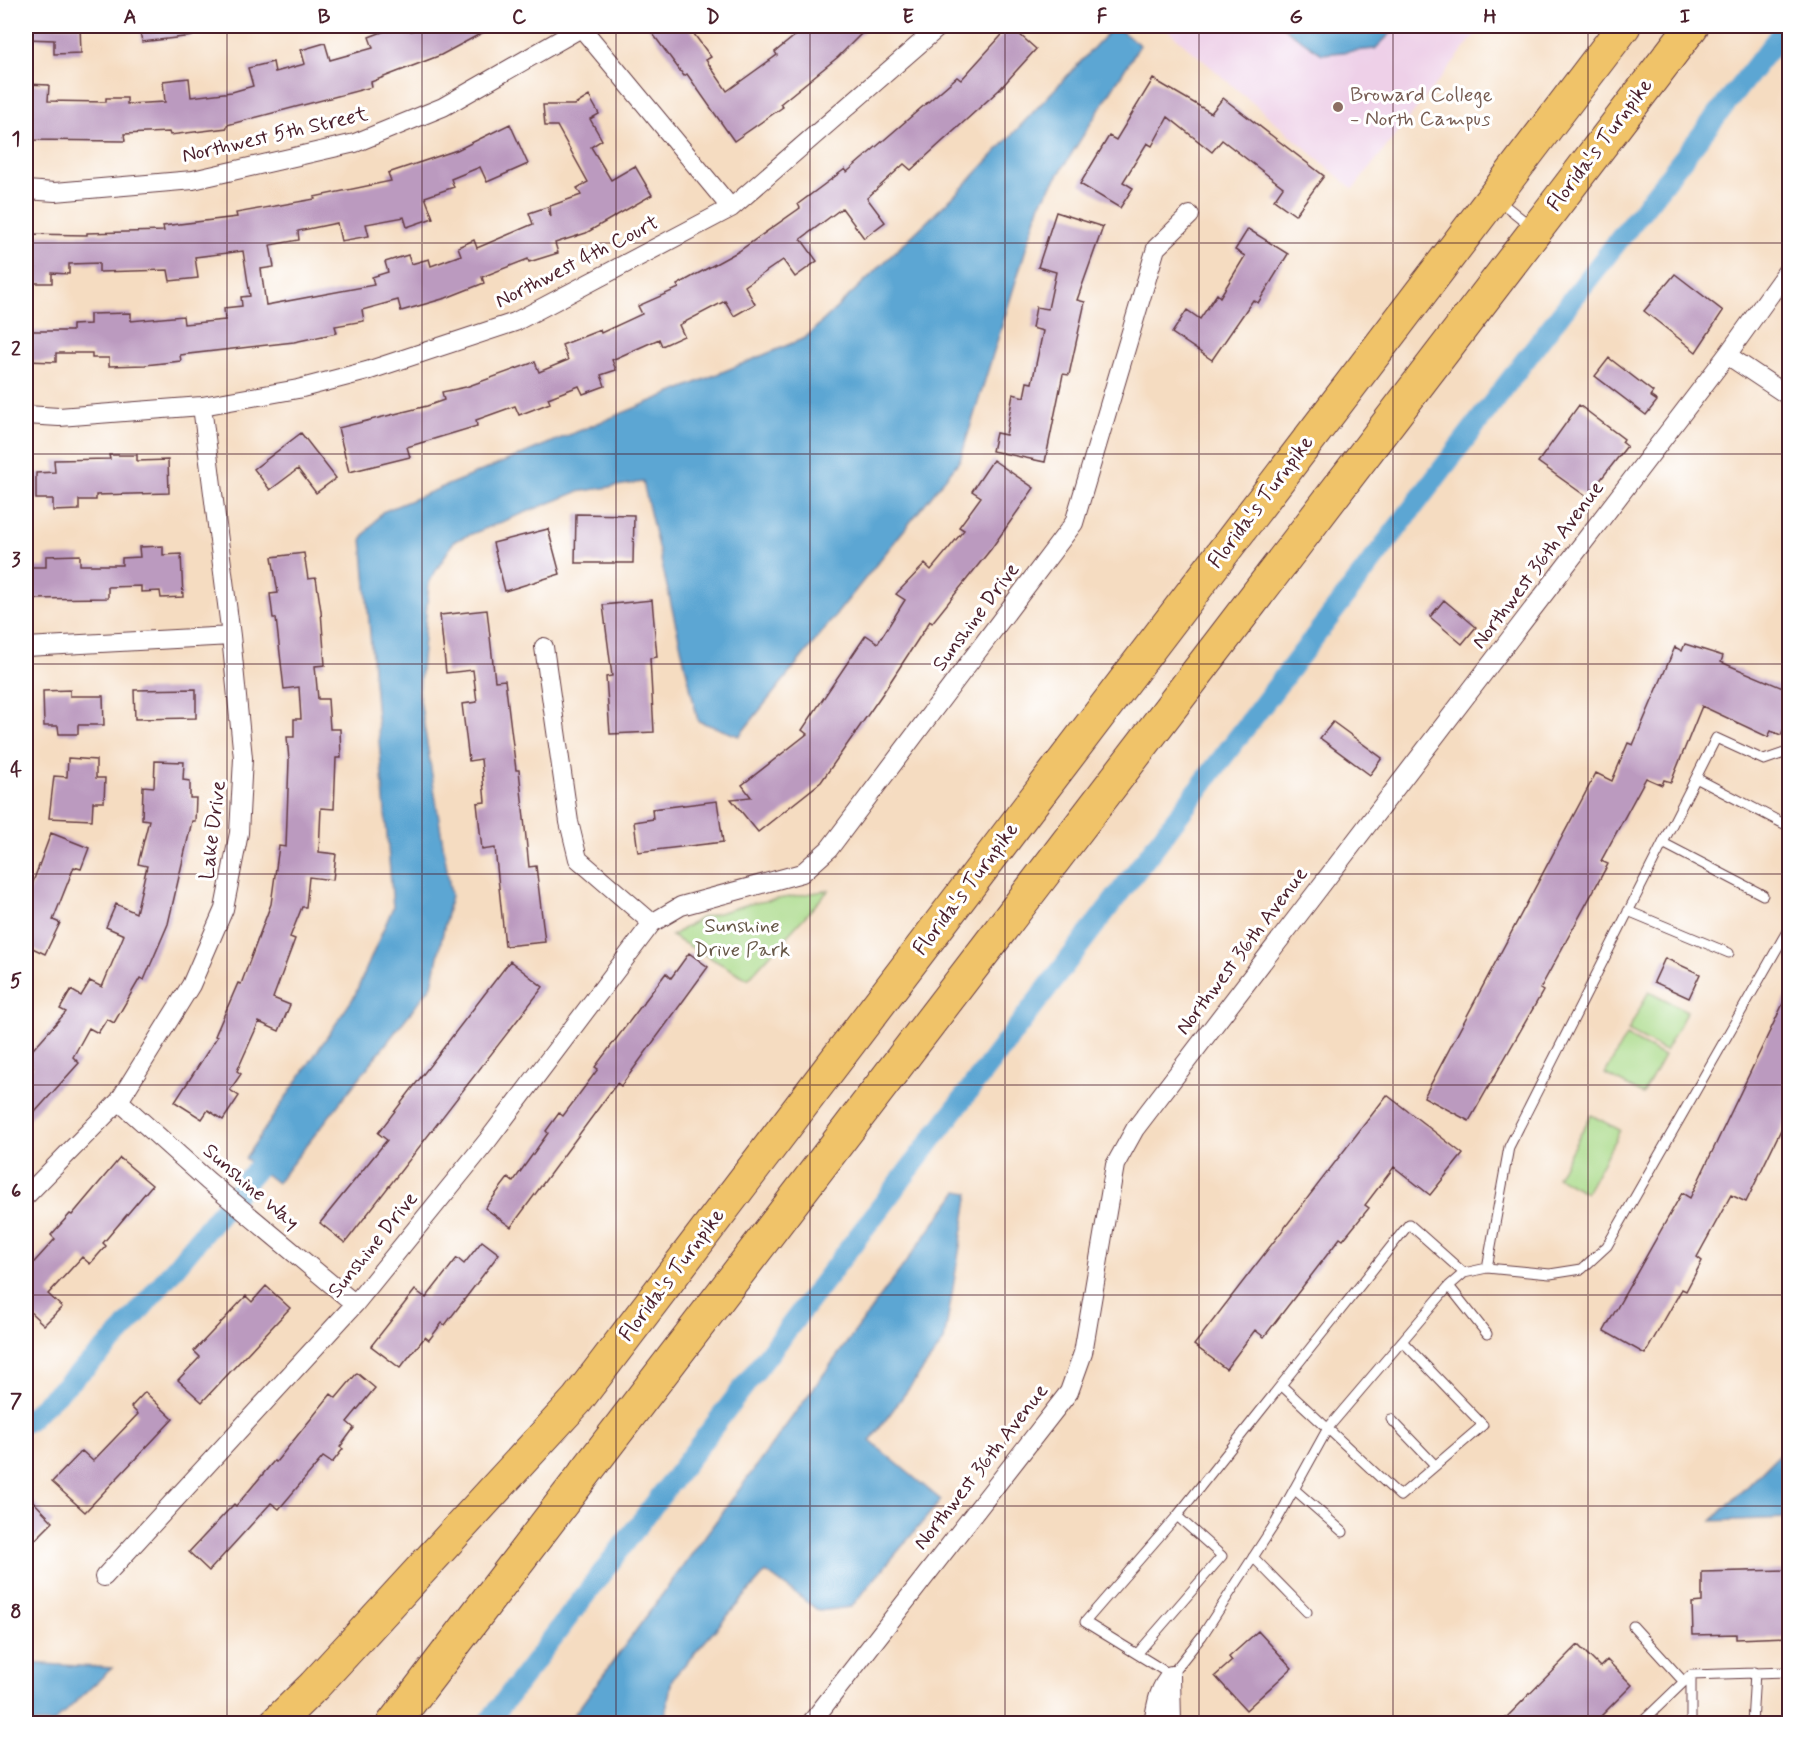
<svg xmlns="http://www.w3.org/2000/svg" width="1815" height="1749" font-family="Mynerve,sans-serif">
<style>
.built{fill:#eed0e8}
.green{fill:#a9da88;stroke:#7a7c5a;stroke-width:1.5}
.water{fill:#5ba6d3;stroke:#52627f;stroke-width:1.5}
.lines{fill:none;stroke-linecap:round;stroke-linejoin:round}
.canal{stroke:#5ba6d3;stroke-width:21}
.building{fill:#bb9abf}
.service-casing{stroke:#643b42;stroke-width:11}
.minor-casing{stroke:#643b42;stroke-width:20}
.motorway-casing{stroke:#643b42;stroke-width:35}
.service{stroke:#fff;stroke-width:9}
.minor{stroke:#fff;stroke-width:18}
.motorway{stroke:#f0c369;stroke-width:33}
.grid{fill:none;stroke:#4a1f2b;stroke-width:1.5;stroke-opacity:0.55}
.education-dot{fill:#8d6e63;stroke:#fff;stroke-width:2}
.labels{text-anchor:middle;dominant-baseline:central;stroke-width:6;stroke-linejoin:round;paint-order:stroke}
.education-label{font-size:21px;fill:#785e54;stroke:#fff;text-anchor:start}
.street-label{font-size:21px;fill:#4a1f2b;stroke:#fff}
.park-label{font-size:21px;fill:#665747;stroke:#fff}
.neatline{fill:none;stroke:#4a1f2b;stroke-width:2}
.grid-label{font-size:20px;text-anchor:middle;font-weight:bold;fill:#4a1f2b}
</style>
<rect width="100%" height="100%" fill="#fff"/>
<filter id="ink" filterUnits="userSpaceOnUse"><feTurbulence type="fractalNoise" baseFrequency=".0167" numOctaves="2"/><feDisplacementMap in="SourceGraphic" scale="12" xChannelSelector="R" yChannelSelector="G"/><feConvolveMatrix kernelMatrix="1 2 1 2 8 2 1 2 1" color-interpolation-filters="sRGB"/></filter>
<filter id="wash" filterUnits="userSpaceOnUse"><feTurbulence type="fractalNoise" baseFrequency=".008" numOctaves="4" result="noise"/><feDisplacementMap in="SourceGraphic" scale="24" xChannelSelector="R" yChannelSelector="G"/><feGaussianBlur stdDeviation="1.35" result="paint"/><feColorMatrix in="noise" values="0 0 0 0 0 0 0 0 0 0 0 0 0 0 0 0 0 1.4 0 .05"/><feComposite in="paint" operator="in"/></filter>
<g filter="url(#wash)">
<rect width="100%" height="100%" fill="#f5dcc1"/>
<path class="built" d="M1163,26h319l-129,163z"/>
<path class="green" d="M829,890l-81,89 -77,-43 30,-18 48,-14z
M1649,991l38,20 -22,40 -37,-20z
M1626,1036l38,20 -21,38 -38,-20z
M1591,1115l29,15 -34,63 -29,-16z"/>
<path class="water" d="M1114,26l26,19 -100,159 -80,256 -221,276 -41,-15 -55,-239 -66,10 -123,49 -25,41 -10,111 32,202 -19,90 -155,198 -32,-25 109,-161 39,-90 -31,-369 20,-26 423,-174 158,-151z
M1281,26h117l-23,23 -53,5z
M958,1191l11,2 -25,148 -74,100 71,59 -90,107 -32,4 -53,-39 -94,107 -8,44h-96z
M1789,1444v74l-77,3z
M26,1663l86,5 -59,55h-27z"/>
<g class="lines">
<path class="canal" d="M26,1422l91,-84 159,-193
M487,1724l1058,-1390 242,-308"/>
</g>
<g id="blocks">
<path class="building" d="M26,26h54l1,27 -27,1v-14l-28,-1z
M139,26h53v10l-50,6z
M398,26h11l2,5 14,-5h70l-54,29 -70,27 1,5 -145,38v3l-57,7 -1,-3 -45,2 1,7 -99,-1v-56l23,1 -1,16 58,1v-4h21v6l38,-2 -2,-21 26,-3 2,19 41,-5 21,-6 -5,-18 25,-6 2,10 30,-8 -4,-14 24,-7 5,17 43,-12 -4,-11z
M647,26h41l23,31 -5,3 21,31 50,-36 -2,-3 32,-26h62l-31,31 -58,47 3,3 -49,34 -47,-67 -3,2z
M1010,26l26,23 -37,41 -88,80 -7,-6 -37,34 18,24 -21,16 -22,-30 -41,31 16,22 -22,16 -12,-17 -38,26 10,18 -21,12 -9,-15 -46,24 5,11 -22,10 -3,-7 -47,21 4,10 -15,5 4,11 -22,8 -4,-8 -31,12 2,5 -31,12 -4,-9 -39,14 1,6 -70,21 3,10 -61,15 -11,-44 89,-22 17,-6 -2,-8 24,-5 69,-25 4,10 29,-12 -6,-15 38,-15 1,3 41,-19 -4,-8 41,-18 -2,-3 62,-34 61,-43 -2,-4 47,-35 2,3 110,-95 4,3z
M1153,79l58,34 12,-15 101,78 -29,39 -21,-15 9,-13 -61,-47 -10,12 -44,-35 -16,29 -5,-3 -24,39 10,6 -13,20 -40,-24 29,-48 7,4z
M589,96l10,18 -9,5 12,21 -11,7 20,33 24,-14 17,29 -66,38 -31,10 3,10 -29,9 -1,-3 -46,18 2,6 -38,15 -45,13 -3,-11 -36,10 2,11 -29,5 2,7 -43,9 -114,13 1,6 -36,4 -36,1v-8h-17v-5h-36v9l-30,-1v-30h46v-6l18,-1v-10l41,-1v8l52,-5 1,8 41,-4 -1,-12 18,-2 -1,-9 9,-1 -7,-45 -48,6 3,21 -28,3 -2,-11 -69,2v-9l-30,1v10l-17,-1v10h-26v-49l61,1v-2l77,-2 -1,-5 74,-9 -1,-4 79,-14 -1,-2 77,-16 -3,-8 69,-23 53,-26 18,40 -41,18 -7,-15 -29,12 3,8 -29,10 8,21 -26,9 -3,-10 -38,7 3,12 -28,5 -4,-18 -39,8 1,9 -29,5 4,22 -13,2 5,36 108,-20 -2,-8 16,-5 -3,-10 23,-7 3,9 18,-5 2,7 30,-11 -3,-8 16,-7 3,8 56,-24 -4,-11 18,-6 4,10 -1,-11 31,-11 -4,-7 11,-6 -31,-56h-12l-2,-21h32z
M1056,212l47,15 -26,73 8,2 -16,73 -6,-1 -18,88 -53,-11 4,-18 10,2 7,-41 11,3 3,-15 5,1 11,-52 -11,-3 4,-21 12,2 8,-37 -18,-5z
M1248,229l40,25 -30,49 -5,-3 -41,60 -40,-27 15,-23 13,9 17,-25 3,3 25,-41 -10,-6z
M1675,274l48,37 -27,41 -52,-41z
M1609,358l44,34 -3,4 7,5 -11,14 -51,-39z
M1579,405l45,34 -2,3 5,4 -40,51 -49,-35z
M301,433l35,45 -20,15 -18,-24 -28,21 -16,-21z
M109,455h28v6l31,-1 1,33 -73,2v5h-17v10l-26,1v-12h-17v-26l19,-1 -1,-12 56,-1z
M993,460l41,28 -43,61 -59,74 -2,-2 -47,72 -62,89 -63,50 -27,-33 20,-2 -9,-12 65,-51 -5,-4 64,-95 12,8 27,-43 -9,-6 29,-30 6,6 33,-40 -5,-3 22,-30 -9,-6z
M576,514l58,1 -1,48h-58z
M548,529l12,45 -55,17 -12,-48z
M163,546v9l18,-1 2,43 -22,1 -1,-7 -19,1v-6l-33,1v11l-82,1v-32h20v-11l34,-1v10h42v-7l18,-1 -1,-10z
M304,553l4,26 8,-1 5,33 4,54 -10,1 3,33h10l2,30h10l1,29h-5l-2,51 -13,-1 -2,44 17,2 -3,26 -24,-3 -3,30h-4l-12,30 5,2 -22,59 17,7 -11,26 -20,-9 -22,49 4,3 -11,16 9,6 -16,24 -15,-10 -6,9 -27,-17 42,-65 -2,-1 23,-53 3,1 30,-80 8,-58 7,1 3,-87 -2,-23h7v-18h7l-2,-32 -15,2 -8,-71h-3l-3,-24 8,-1 -6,-36z
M652,600l5,57 -7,1 4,74 -44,2 -4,-57 6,-1 -9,-71z
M1444,600l32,27 -14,17 -32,-27z
M487,610l8,71 10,-1 11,90h3l10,97 7,-1 9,76 -40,4 -10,-98 -13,2 -5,-47 8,-1 -4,-43 -12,2 -7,-57 15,-2 -4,-32 -27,3 -6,-58z
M1685,644l38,12 -2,6 69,29v24l-9,20 -10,-4 -3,6 -66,-31 -31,76 -7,-2 -2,5 -16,-7 -45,83 7,3 -68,125 3,2 -74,130 -45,-24 172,-324 16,8 16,-38 5,2 42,-98 7,4z
M196,689v29l-61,1 -1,-29z
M70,690v6h33l1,29h-26v9h-19l-1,-8h-14l-1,-35z
M1333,722l49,36 -12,17 -50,-37z
M68,758l28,2v18h9l-1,24h-11l-1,18 -43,-2 5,-42 13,1z
M155,761l29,1 -1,18 7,1v17h6l-1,23h-3l-24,103 -24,56 -4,-2 -26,45 -7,-4 -9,14 -9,-5 -16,29 6,6 -53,59v-47l7,-8 -7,-7v-3l40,-45 -6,-3 11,-19 10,6 9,-15 12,6 22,-52 -18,-8 10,-23 20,9 11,-47 -9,-2 11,-44 -7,-1 1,-33 11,1z
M717,801l6,41 -85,10 -4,-30 19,-3 -1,-10z
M51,833l38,15 -8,21 -7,-2 -21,53 7,3 -15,31 -19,-9v-44z
M689,953l19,14 -87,119 -4,-3 -106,144 -26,-19 23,-30 5,4 35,-49 -2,-2 13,-18 4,3 35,-47 -3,-2 71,-94 5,5z
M1665,958l35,16 -11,24 -35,-16z
M510,961l33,26 -198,256 -25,-20 67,-83 -9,-7z
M1790,989v122l-44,91 -15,-7 -34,62 5,4 -16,30 -4,-2 -37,65 -41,-23 78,-138 8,5z
M1387,1095l76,59 -33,41 -36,-28 -29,38 4,3 -26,32 -3,-2 -76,99 -9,-7 -29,39 -32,-24z
M120,1158l32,27 -49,58 3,3 -16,18 -8,-7 -34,37 14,13 -18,18 -18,-17v-37l29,-32 -4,-4 19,-21 2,1z
M482,1241l17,13 -54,71 -3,-2 -13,17 -4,-3 -25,31 -29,-22 44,-56 11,8 31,-40 7,6z
M266,1286l24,22 -88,94 -24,-22 22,-23 -6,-6 52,-55 6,6z
M357,1373l18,15 -28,34 7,6 -14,19 3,2 -11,14 -9,-6 -44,52 -8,-6 -62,68 -20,-19 45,-48 2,2 38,-45 2,1 55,-68 5,4z
M145,1392l28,27 -88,93 -33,-30 30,-31 11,10 45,-47 -7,-7z
M26,1494l27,28 -27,27z
M1790,1570v67l-54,2v-5l-43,1 -1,-32 10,-1v-30z
M1258,1631l34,37 -46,42 -31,-34 17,-15 -3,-4z
M1578,1645l22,22 7,-7 25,25 -39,39h-93z"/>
</g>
</g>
<g filter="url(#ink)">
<use href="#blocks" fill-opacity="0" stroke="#643b42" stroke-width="1.5"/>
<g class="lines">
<g class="service-casing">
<path id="service" d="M1498,200l34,27
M1696,778l94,49
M1663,843l100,52
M1628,911l101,42
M1487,1268l22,-121 207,-409 48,22 26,-9
M1464,1273l-55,-49 -232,292 -92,106 86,53 31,-39 74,-114 52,-94 121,-142 15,-13 23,-5 63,6 32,-5 25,-23 183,-320
M1449,1286l38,48
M1281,1385l119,111 83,-71 -81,-84
M1391,1419l44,46
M1294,1489l49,43
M1253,1557l54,55
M1633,1626l51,56
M1137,1654l85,-98 -45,-40
M1691,1675v49
M1640,1724l51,-49 99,-3
M1752,1724l3,-52"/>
</g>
<g class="minor-casing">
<path id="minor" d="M580,26l151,182
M26,190l29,2 138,-12 162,-37 88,-36 138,-79
M1727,355l63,42
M26,415l33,2 143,-11 96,-17 69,-18 148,-49 216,-114 209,-182
M26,647l205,-11
M544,647l25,175 9,37 74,64
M119,1101l89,80 147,123
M26,1196l93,-95 72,-116 33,-76 15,-76 4,-75 -12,-122 -29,-230
M104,1577l251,-273 133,-164 164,-217 29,-17 121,-33 27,-24 245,-326 82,-275 34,-33
M1171,1675l1,49
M810,1724l259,-332 14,-39 32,-188 20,-36 592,-774 63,-88
M1153,1724c3,-18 5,-36 18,-49"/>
</g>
<g class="motorway-casing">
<path id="motorway" d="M275,1724l39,-38 263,-286 1047,-1374
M393,1724l1299,-1698"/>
</g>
<use href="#service" class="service"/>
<use href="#minor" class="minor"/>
<use href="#motorway" class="motorway"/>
</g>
</g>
<path class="grid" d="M227,26v1698M422,26v1698M616,26v1698M810,26v1698M1005,26v1698M1199,26v1698M1393,26v1698M1588,26v1698M26,243h1764M26,454h1764M26,664h1764M26,874h1764M26,1085h1764M26,1295h1764M26,1506h1764"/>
<circle class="education-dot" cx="1338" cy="107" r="6"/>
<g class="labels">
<g class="education-label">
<text x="1350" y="95">Broward College<tspan x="1350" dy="24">- North Campus</tspan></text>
</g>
<g class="street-label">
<text transform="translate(275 135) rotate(-13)">Northwest 5th Street</text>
<text transform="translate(1600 145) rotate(-53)">Florida's Turnpike</text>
<text transform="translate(577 262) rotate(-27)">Northwest 4th Court</text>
<text transform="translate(1261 502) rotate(-53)">Florida's Turnpike</text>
<text transform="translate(1538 565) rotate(-53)">Northwest 36th Avenue</text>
<text transform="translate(976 617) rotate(-53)">Sunshine Drive</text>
<text transform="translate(213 830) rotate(-83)">Lake Drive</text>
<text transform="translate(966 889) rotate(-53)">Florida's Turnpike</text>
<text transform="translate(1242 951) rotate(-53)">Northwest 36th Avenue</text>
<text transform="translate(251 1187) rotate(41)">Sunshine Way</text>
<text transform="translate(373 1245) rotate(-51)">Sunshine Drive</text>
<text transform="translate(672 1275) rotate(-53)">Florida's Turnpike</text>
<text transform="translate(981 1467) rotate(-52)">Northwest 36th Avenue</text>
</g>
<g class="park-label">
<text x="742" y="926">Sunshine<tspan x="742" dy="24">Drive Park</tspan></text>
</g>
</g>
<rect width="1815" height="1749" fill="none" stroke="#fff" stroke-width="66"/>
<rect x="33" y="33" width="1749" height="1683" class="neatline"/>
<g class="grid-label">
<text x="130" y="23">A</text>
<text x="324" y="23">B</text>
<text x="519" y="23">C</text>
<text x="713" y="23">D</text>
<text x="908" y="23">E</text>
<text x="1102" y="23">F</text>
<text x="1296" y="23">G</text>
<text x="1490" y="23">H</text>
<text x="1685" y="23">I</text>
<text x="16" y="145">1</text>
<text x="16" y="355">2</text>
<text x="16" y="566">3</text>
<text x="16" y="776">4</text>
<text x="16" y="987">5</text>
<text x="16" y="1197">6</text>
<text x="16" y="1407">7</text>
<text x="16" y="1618">8</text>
</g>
</svg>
